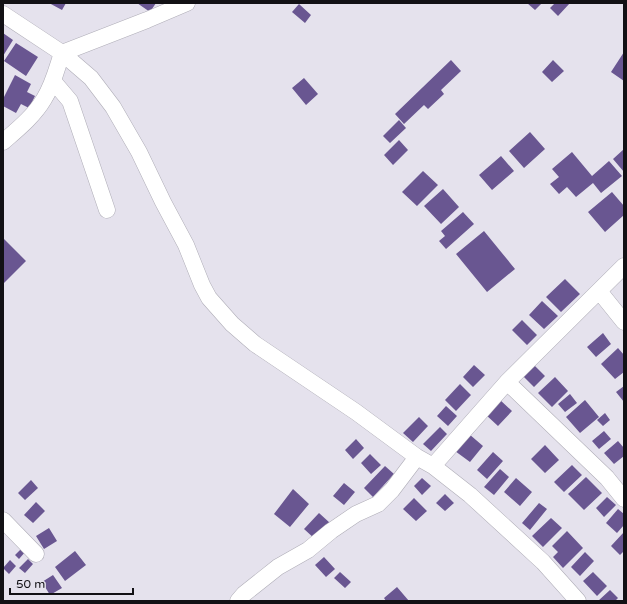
<svg xmlns="http://www.w3.org/2000/svg" width="627" height="604" font-family="'Varela Round',sans-serif">
<style>
.building{fill:#695691}
.lines{fill:none;stroke-linecap:round;stroke-linejoin:round}
.street-casing{stroke:#afadb7;stroke-width:17}
.street{stroke:#fff;stroke-width:16}
</style>
<rect width="100%" height="100%" fill="#e5e2ed"/>
<path class="building" d="M49,3h17l-4,7z
M137,3h19l-6,9z
M527,3h15l-7,7z
M555,3h15l-12,13 -8,-8z
M299,4l12,11 -6,8 -13,-11z
M3,33l10,7 -10,16z
M16,43l22,14 -12,19 -22,-15z
M624,52v29l-13,-9z
M451,60l10,11 -20,19 3,4 -16,15 -4,-4 -20,19 -9,-10z
M553,60l11,11 -12,11 -10,-10z
M15,75l16,9 -4,8 8,4 -6,12 -8,-4 -5,9 -13,-7v-7z
M304,78l14,16 -12,11 -14,-17z
M399,120l7,8 -16,15 -7,-7z
M530,132l15,17 -21,19 -15,-17z
M399,140l9,10 -15,15 -9,-10z
M624,149v23l-11,-13z
M572,152l20,24 17,-15 13,15 -21,17 -8,-10 -17,14 -9,-10 -8,7 -9,-10 9,-7 -7,-8z
M501,156l13,15 -22,19 -13,-15z
M423,171l15,14 -21,21 -15,-14z
M443,189l16,18 -18,17 -17,-18z
M612,192l12,14v9l-19,17 -17,-20z
M463,212l11,12 -28,25 -7,-8 6,-5 -4,-5z
M484,231l31,38 -28,23 -31,-38z
M3,238l23,23 -23,23z
M565,279l15,15 -19,18 -15,-15z
M542,301l16,15 -14,13 -15,-14z
M522,320l15,15 -10,10 -15,-15z
M603,333l8,11 -15,13 -9,-10z
M618,348l6,7v17l-9,7 -14,-15z
M474,365l11,10 -12,12 -10,-10z
M534,365l11,11 -11,11 -11,-11z
M555,377l13,14 -16,16 -14,-14z
M460,384l11,11 -15,16 -11,-11z
M624,386v16l-8,-10z
M570,394l7,9 -12,9 -7,-8z
M499,399l13,12 -14,15 -13,-12z
M585,400l14,17 -19,16 -14,-16z
M446,406l11,10 -9,10 -11,-10z
M605,413l5,7 -7,6 -6,-6z
M419,417l9,9 -15,16 -10,-9z
M440,427l7,7 -16,17 -8,-7z
M604,431l7,8 -12,10 -7,-8z
M469,434l14,12 -13,16 -15,-11z
M356,439l8,9 -11,11 -8,-9z
M618,441l6,7v8l-10,8 -10,-11z
M545,445l14,15 -14,13 -14,-14z
M493,452l10,9 -16,18 -10,-9z
M370,454l11,11 -10,9 -10,-11z
M572,465l10,10 -18,17 -10,-10z
M385,466l9,8 -21,23 -9,-9z
M500,469l9,8 -15,18 -10,-8z
M586,477l16,16 -18,17 -16,-16z
M422,478l9,8 -9,9 -8,-9z
M516,478l16,14 -12,14 -16,-14z
M31,480l7,8 -13,12 -7,-7z
M344,483l11,9 -11,13 -11,-9z
M293,489l16,15 -19,23 -16,-13z
M445,494l9,9 -9,8 -9,-8z
M607,497l9,8 -12,12 -8,-9z
M414,498l13,13 -11,10 -13,-12z
M36,502l9,9 -12,12 -9,-8z
M539,503l8,6 -17,21 -8,-7z
M618,509l6,5v11l-7,8 -11,-10z
M319,513l11,10 -15,16 -11,-10z
M551,518l11,10 -19,19 -11,-11z
M49,528l8,13 -13,8 -8,-13z
M567,531l16,17 -20,20 -10,-11 5,-5 -6,-6z
M624,532v19l-4,4 -9,-9z
M22,548l4,3 -7,8 -4,-4z
M75,551l11,14 -21,16 -10,-14z
M585,552l9,9 -14,15 -9,-9z
M324,557l11,12 -9,8 -11,-12z
M28,559l5,5 -8,9 -6,-5z
M10,560l6,6 -7,8 -6,-6z
M340,572l11,10 -6,6 -11,-10z
M593,572l14,14 -10,10 -14,-15z
M53,575l9,13 -12,7 -8,-13z
M397,587l12,14h-23l-2,-3z
M610,590l8,8 -3,3h-17z"/>
<g class="lines">
<g class="street-casing">
<path id="street" d="M3,14l59,39 29,25 22,29 26,45 24,50 23,43 16,40 7,13 23,26 23,20 101,68 61,45 16,9 37,29 73,67 35,39
M62,53l85,-33 40,-17
M53,81l17,20 37,109
M3,142c15,-13 31,-26 41,-43 9,-14 13,-31 18,-46
M599,291l25,31
M507,382l100,96 17,21
M433,466l74,-84 117,-116
M3,520l33,34
M238,601l6,-7 34,-27 30,-17 23,-19 25,-17 22,-10 14,-14 25,-33"/>
</g>
<use href="#street" class="street"/>
</g>
<rect width="627" height="604" fill="none" stroke="#121115" stroke-width="8"/>
<path d="M10 588v6h123v-6" fill="none" stroke="#121115" stroke-width="2"/>
<text x="16" y="588" font-size="12" fill="#121115" stroke="#e5e2ed" stroke-width="3" paint-order="stroke">50 m</text>
</svg>
